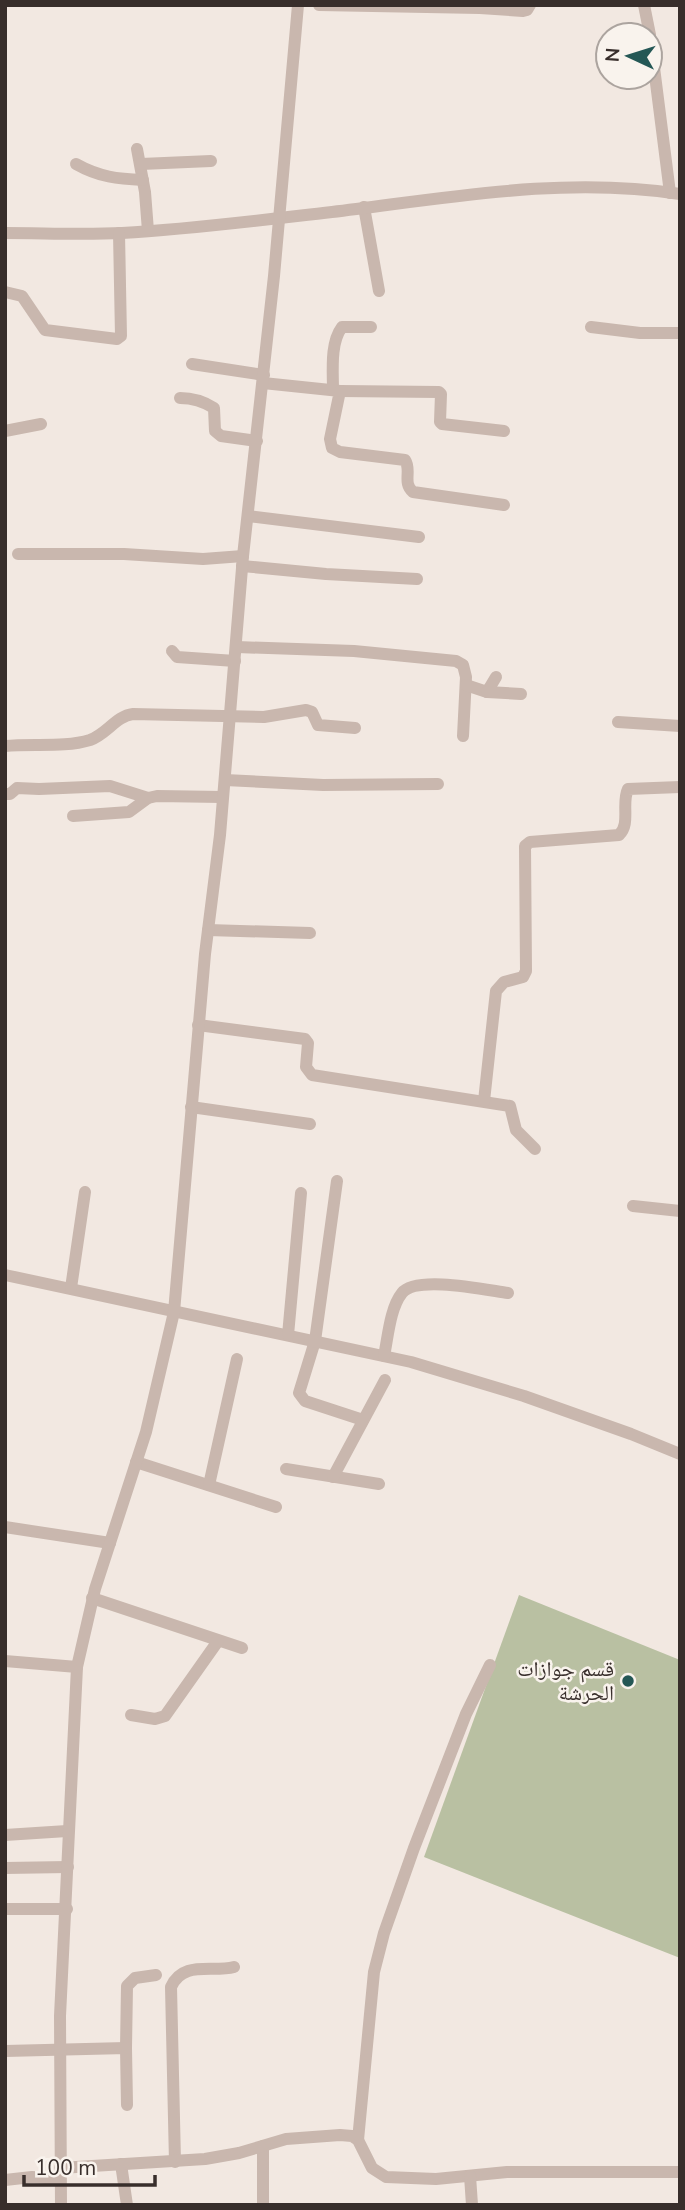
<svg xmlns="http://www.w3.org/2000/svg" width="685" height="2210" font-family="'Nunito Sans','Noto Naskh Arabic',sans-serif">
<style>
.green{fill:#b9c0a2}
.lines{fill:none;stroke-linecap:round;stroke-linejoin:round}
.minor{stroke:#c9b7ae;stroke-width:12}
.poi-dot{fill:#245755;stroke:#f9f3ed;stroke-width:2.5}
.labels{text-anchor:middle;dominant-baseline:central;stroke-width:5;stroke-linejoin:round;paint-order:stroke}
.poi-label{font-size:21px;fill:#382e2b;stroke:#f9f3ed;text-anchor:end}
</style>
<rect width="100%" height="100%" fill="#f2e8e1"/>
<polygon class="green" points="519,1595 680,1660 680,1958 424,1857"/>
<g class="lines">
<g class="minor">
<polyline points="319,5 480,8 523,11 527,10 530,5"/>
<polyline points="644,5 650,35"/>
<polyline points="650,36 670,193"/>
<polyline points="137,149 145,192 148,231"/>
<path d="M76 164C99 177 118 179 143 180"/>
<polyline points="141,164 211,161"/>
<polyline points="364,207 379,291"/>
<path d="M5 233C44 233 83 235 122 233 192 229 262 220 332 212 448 198 563 176 680 194"/>
<polyline points="5,292 22,296 45,330 117,339 121,336 119,233"/>
<polyline points="591,327 640,333 680,333"/>
<polyline points="192,364 264,375"/>
<path d="M263 383 340 391 330 439 332 448 340 452 405 460C412 470 402 483 413 492L504 505"/>
<path d="M333 390C333 371 330 343 342 327H371"/>
<polyline points="340,391 439,392 441,394 440,422 442,424 504,431"/>
<path d="M180 398C193 398 203 401 214 408L215 431 221 436 257 441"/>
<polyline points="5,431 41,424"/>
<polyline points="248,516 419,537"/>
<polyline points="18,554 124,554 203,559 243,556"/>
<polyline points="242,566 326,574 417,579"/>
<polyline points="237,647 354,651 456,661 463,665 466,677 463,736"/>
<polyline points="172,651 177,657 235,661"/>
<polyline points="466,685 487,692 496,677"/>
<polyline points="487,692 521,694"/>
<polyline points="618,722 680,726"/>
<path d="M5 746C32 743 64 748 90 740 107 734 116 716 133 714L264 717 306 710 312 712 318 725 355 728"/>
<polyline points="225,780 323,785 438,784"/>
<polyline points="5,794 10,794 17,788 39,789 110,786 148,798"/>
<polyline points="73,816 129,812 148,798 157,796 222,797"/>
<polyline points="208,930 310,933"/>
<polyline points="198,1025 305,1039 308,1043 306,1067 312,1075 510,1106 516,1130 535,1149"/>
<path d="M484 1101 496 991 504 982 523 977 526 971 525 846 530 842 619 835C631 824 621 803 628 789L680 787"/>
<polyline points="191,1107 310,1124"/>
<polyline points="337,1181 315,1341 299,1393 305,1401 363,1420"/>
<polyline points="633,1206 680,1211"/>
<polyline points="5,1275 411,1362 524,1396 631,1434 680,1454"/>
<polyline points="71,1288 85,1192"/>
<polyline points="288,1335 301,1193"/>
<path d="M384 1356C388 1337 390 1308 402 1293 416 1275 486 1290 508 1293"/>
<polyline points="136,1462 276,1507"/>
<polyline points="286,1469 379,1484"/>
<polyline points="333,1477 385,1380"/>
<polyline points="209,1485 237,1359"/>
<polyline points="5,1527 110,1543"/>
<polyline points="92,1598 242,1648"/>
<polyline points="5,1661 77,1667"/>
<polyline points="131,1715 155,1719 165,1716 218,1641"/>
<polyline points="5,1835 67,1831"/>
<polyline points="5,1868 68,1867"/>
<polyline points="5,1909 67,1909"/>
<polyline points="126,2048 127,1986 135,1978 156,1975"/>
<polyline points="5,2051 126,2048 127,2105"/>
<polyline points="358,2140 374,1972 384,1933 414,1848 466,1714 490,1665"/>
<polyline points="263,2146 263,2205"/>
<path d="M175 2162 171 1987C183 1960 212 1973 234 1967"/>
<polyline points="121,2164 127,2205"/>
<polyline points="60,2168 205,2159 239,2153 286,2139 340,2135 352,2136 358,2140 372,2168 386,2177 436,2179 507,2172 680,2172"/>
<polyline points="470,2176 472,2205"/>
<polyline points="5,2180 32,2177 60,2179"/>
<polyline points="61,2205 60,2016 77,1667 95,1589 146,1432 174,1312 205,954 220,835 243,556 274,276 298,5"/>
</g>
</g>
<circle class="poi-dot" cx="628" cy="1681" r="7"/>
<g class="labels">
<g class="poi-label">
<text x="614" y="1669">قسم جوازات<tspan x="614" dy="24">الحرشة</tspan></text>
</g>
</g>
<rect width="685" height="2210" fill="none" stroke="#382e2b" stroke-width="14"/>
<g transform="translate(629 56) rotate(274)"><circle r="33" fill="#f9f3ed" stroke="#aca49f" stroke-width="2"/>
<path d="M0-5L12 26L0 18L-12 26Z" fill="#245755"/>
<text y="-10" font-size="19" font-weight="bold" text-anchor="middle" fill="#382e2b">N</text>
</g>
<path d="M24 2175v10h131v-10" fill="none" stroke="#382e2b" stroke-width="3.5"/>
<text x="35" y="2175" font-size="21" fill="#382e2b" stroke="#f9f3ed" stroke-width="5" paint-order="stroke">100 m</text>
</svg>
